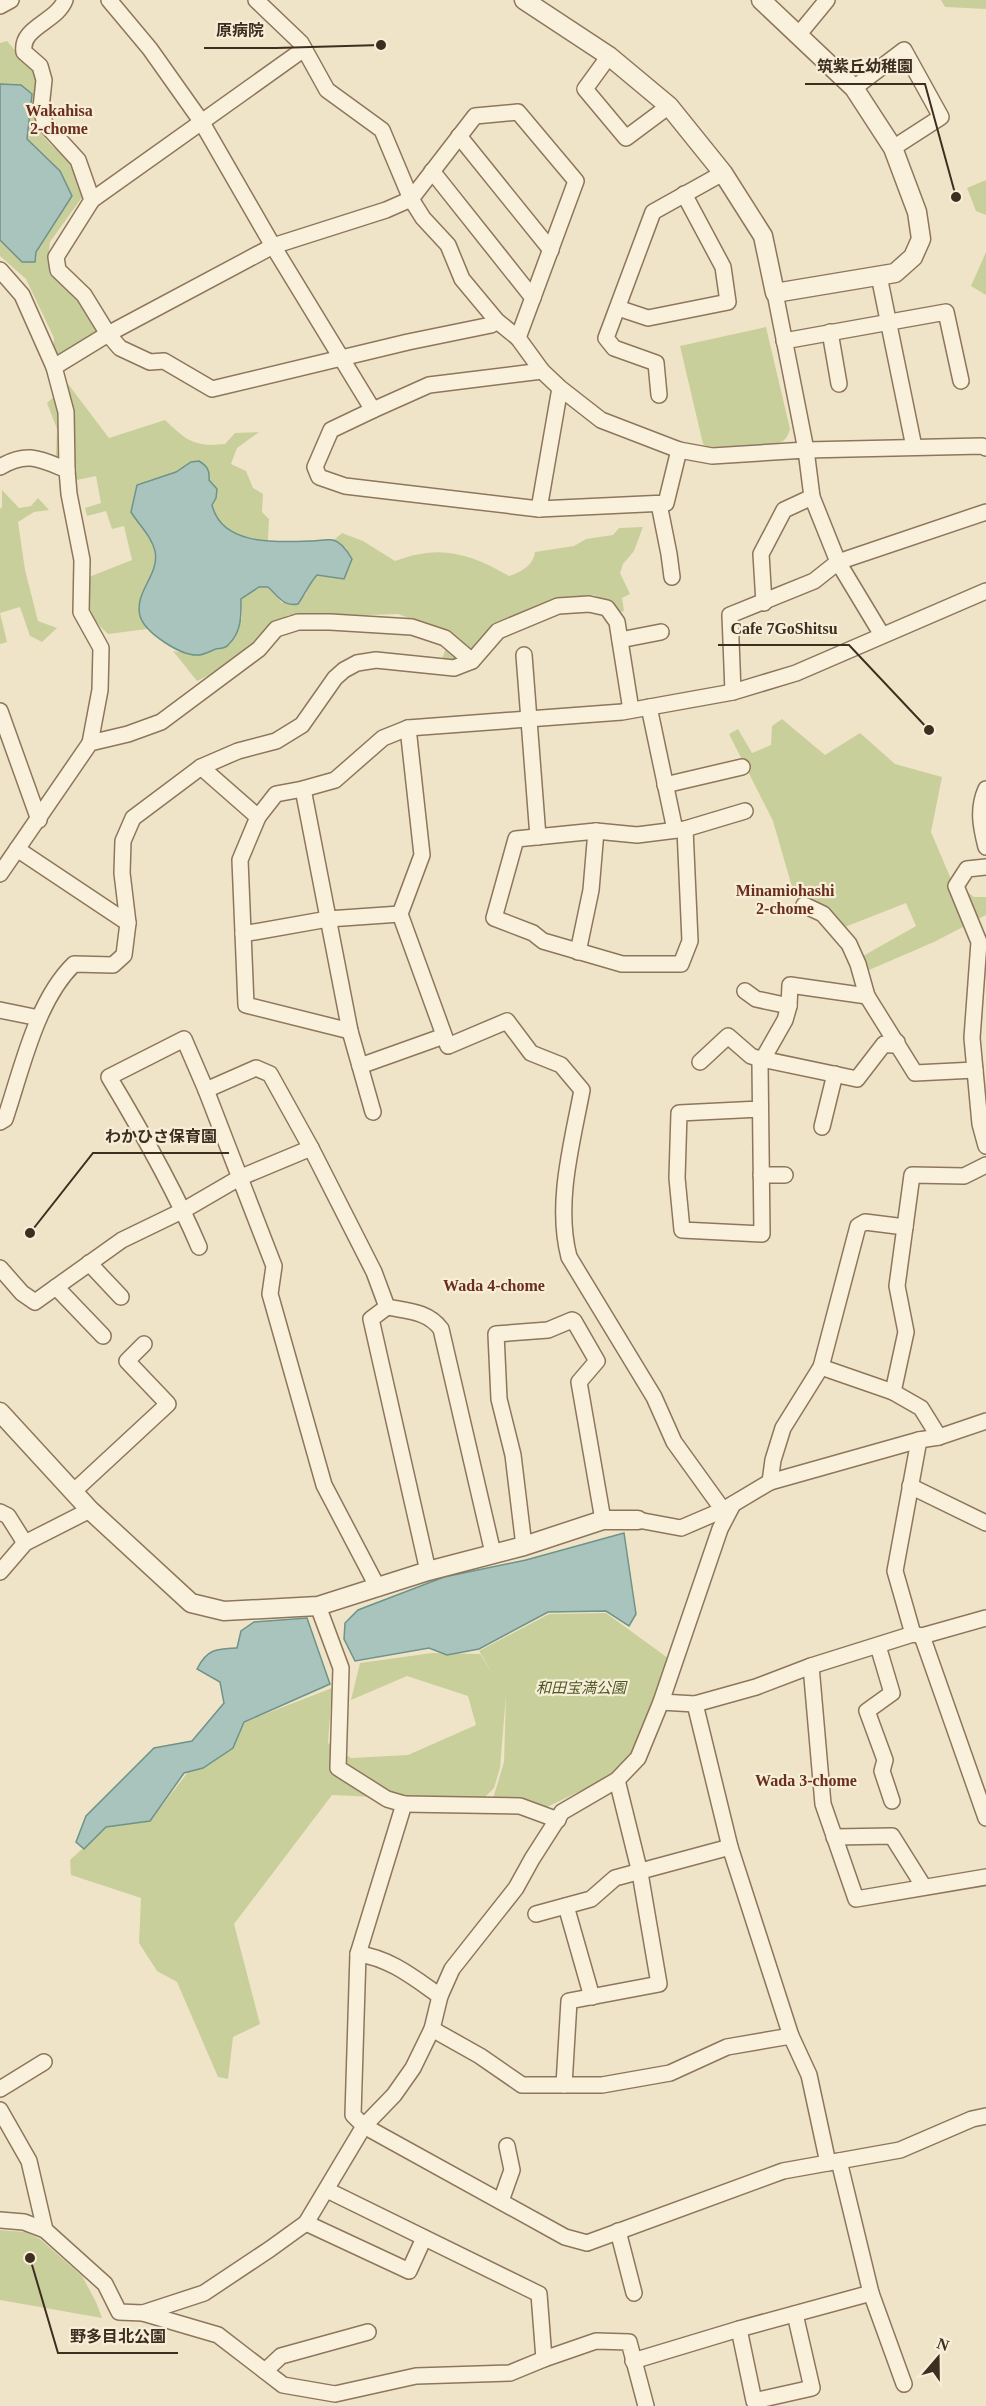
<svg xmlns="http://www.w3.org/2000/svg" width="986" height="2406" font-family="'Times New Roman','Noto Sans JP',serif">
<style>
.green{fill:#c9cf9b}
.water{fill:#a9c4bc;stroke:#6f938a;stroke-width:1.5}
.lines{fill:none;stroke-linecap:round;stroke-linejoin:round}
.minor-casing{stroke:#8d765c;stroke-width:18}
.tertiary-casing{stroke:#8d765c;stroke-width:21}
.minor{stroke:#faf1dc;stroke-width:15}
.tertiary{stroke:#faf1dc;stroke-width:18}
.labels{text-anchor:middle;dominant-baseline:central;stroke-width:4.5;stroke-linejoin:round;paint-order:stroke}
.park-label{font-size:15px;font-style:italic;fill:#4d5a26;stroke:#f7eed8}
.neighbourhood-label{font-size:16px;font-weight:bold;fill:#6b2e1e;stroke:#f7eed8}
.leader{fill:none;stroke:#3d2e20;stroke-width:2}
.callout-dot{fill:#3d2e20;stroke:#f7eed8;stroke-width:2}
.callout-label{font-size:16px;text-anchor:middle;font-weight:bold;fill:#3d2e20;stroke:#f7eed8;stroke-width:4.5;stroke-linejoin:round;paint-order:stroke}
</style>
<rect width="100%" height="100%" fill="#f0e4c8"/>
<g class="green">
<polygon points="941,0 986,0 986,9 945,7"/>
<polygon points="7,41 36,75 35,119 39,131 50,144 68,160 83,196 50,242 48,260 63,280 81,296 100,333 60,359 53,351 54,338 26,279 0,256 0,43"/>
<polygon points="986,180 986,215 976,211 967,188"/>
<polygon points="986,252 986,295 971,286"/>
<path d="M766 327 790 429C789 433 787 438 783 441 770 448 723 446 707 447L703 444 680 346Z"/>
<path d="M68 384 109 438 165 420C187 441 194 447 225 444L235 433 259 432 237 448 231 464 246 471 253 488 263 494 262 512 269 519 268 540 147 629 108 634C88 616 85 603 89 577L132 560 124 526 112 529 106 511 87 516 85 508 101 503 96 476 72 481 73 459 56 456 57 429 47 403Z"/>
<polygon points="2,490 19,508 31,506 38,498 49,510 34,512 18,522 25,570 38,621 57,628 42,642 30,636 20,607 0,613 7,642 0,644 0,509 2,507"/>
<path d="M643 527 634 551 623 564 620 573 630 594 622 598 624 611 618 613 612 604 594 595 556 598 493 623 472 652 454 661 442 659 451 634 398 614 341 616 288 615 217 671 197 681 173 651 199 655 227 647 242 618 241 599 259 587H268L282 603 306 594 310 582 317 575 344 579 352 559 346 548 334 540 342 533 363 541 395 561C440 544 469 553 509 576 521 572 533 566 535 552L574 546 586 539 613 535 619 528Z"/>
<polygon points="782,719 825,755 860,733 895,764 942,777 931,832 951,879 974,897 986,897 986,915 934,942 869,970 863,956 916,926 906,903 845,927 823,919 794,894 773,821 729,734 738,729 752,753 771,745 772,726"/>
<polygon points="606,1613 672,1661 635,1755 607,1778 545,1808 492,1802 504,1762 506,1695 500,1768 494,1788 480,1802 332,1795 234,1924 260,2024 233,2037 228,2079 218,2077 177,1982 157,1971 139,1943 141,1898 71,1875 70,1860 106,1827 150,1821 188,1772 203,1768 233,1748 244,1722 332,1688 328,1743 351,1758 408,1755 476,1725 468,1696 407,1676 351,1700 360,1663 432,1653 480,1654 493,1674 479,1651 549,1614"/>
<polygon points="0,2230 25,2232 40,2239 82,2276 96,2302 102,2318 0,2300"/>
</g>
<g class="water">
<polygon points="0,84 21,85 32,94 27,139 60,171 72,196 36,252 35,262 22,262 0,240"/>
<path d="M199 461C207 466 210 470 209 480L217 489 216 498 212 505C222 546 276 542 309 541 316 541 326 539 333 540 342 542 348 552 352 559L344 579 317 575C309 584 305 594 298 604 283 607 278 596 268 587H259L241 599C241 616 242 632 228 645 225 649 220 648 216 649 210 651 204 655 198 655 181 656 145 633 140 616 134 591 160 575 155 551 152 537 139 525 131 512L137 485 176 472 191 462Z"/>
<polygon points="624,1533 636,1614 629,1626 606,1611 548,1612 479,1649 447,1655 429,1648 355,1661 344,1639 345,1623 358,1610 444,1577 526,1560"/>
<path d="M307 1618 330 1684 244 1722 233 1748 203 1768 184 1773 150 1821 106 1827 84 1849 76 1842 86 1816 154 1748 192 1741 224 1703 220 1682 197 1669C207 1649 216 1649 237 1648L241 1631 254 1622Z"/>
</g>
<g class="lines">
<g class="minor-casing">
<g id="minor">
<path d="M65 0C57 22 20 27 24 52L40 66 44 80 41 108 45 124 78 160 92 200 56 257 58 270 84 295 108 334 120 348 150 362 164 361 212 389 408 342 491 325 497 321"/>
<polyline points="109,0 150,49 201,121 273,246 386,210 411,199 475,116 518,112 576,181 518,338 497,321 462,279 448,245 423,218 411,199 382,130 327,90 301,43 256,0"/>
<polyline points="0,6 11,0"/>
<polyline points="799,34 827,0"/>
<polyline points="609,56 585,89 626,138 669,106"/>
<polyline points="854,88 904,50 941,117 893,148"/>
<polyline points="459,136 551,250"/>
<polyline points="432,171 533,298"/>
<polyline points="92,200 304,49"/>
<polyline points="0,270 22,295 54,367 66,412 67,470"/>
<polyline points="879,276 914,447"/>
<polyline points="775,293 806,450 982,446 986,448"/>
<polyline points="618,308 648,318 728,302 723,267 684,194"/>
<polyline points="830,332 839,384"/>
<polyline points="784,341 946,312 961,381"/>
<polyline points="54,367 108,334 273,246 373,410 429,385 542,371 518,338"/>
<polyline points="542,371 560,388 539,509 666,503 679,450 601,420 560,388"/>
<polyline points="659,395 656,363 614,348 606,338 653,212 723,173"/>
<polyline points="373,410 331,430 315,467 319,477 345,486 539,509"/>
<polyline points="679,450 712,456 806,450 812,497 838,562 882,635"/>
<path d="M0 467C27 451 40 459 67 470L69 494 82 560 81 612 101 648 100 690 90 743"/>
<polyline points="659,504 669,554 672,577"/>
<polyline points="764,603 761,554 784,510 812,497"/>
<polyline points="620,640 661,632"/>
<polyline points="524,655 538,837"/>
<polyline points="733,692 730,615 814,581 838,562 986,512"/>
<polyline points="649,707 675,830"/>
<polyline points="0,711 39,820"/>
<path d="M408 728 422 855 400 914 448 1046 507 1021 531 1053 561 1065 582 1090C572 1144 555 1203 569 1257L654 1397 674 1442 723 1510"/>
<polyline points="665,785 742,767"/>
<polyline points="303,789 350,1031 373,1112"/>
<path d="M986 789C977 809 981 827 986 847"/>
<polyline points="258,817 201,767 238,751 276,741 302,725 335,678 344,670 357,663 376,660 454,668 472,661 498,631 558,606 589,604 607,608 617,622 631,710"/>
<polyline points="596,831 516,839 494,918 533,933 543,941 622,964 681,964 690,941 685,829"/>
<polyline points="17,849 128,923"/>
<polyline points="986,867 967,869 956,886 979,942 972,1038 980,1124 986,1146"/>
<polyline points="0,874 90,743 128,734 161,722 259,649 276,629 298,622 330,622 412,627 445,638 472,661"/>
<polyline points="804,905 823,914 849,944 858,964 867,996 915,1073 975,1070"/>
<polyline points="243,934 328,919 400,914"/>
<polyline points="578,952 591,890 596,831 637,835 685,829 745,811"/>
<polyline points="745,991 756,999 789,1006"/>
<polyline points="0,1010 39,1018"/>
<polyline points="350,1031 246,1005 240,860 258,817 276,794 303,789 335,780 383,738 408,728 622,712 733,692 796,673 986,591"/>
<polyline points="700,1062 728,1036 751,1056 757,1058 857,1079 884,1044 892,1045 897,1042"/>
<polyline points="360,1066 444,1036"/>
<polyline points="206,1090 274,1266 270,1294 324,1485 378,1588"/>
<polyline points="760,1109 679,1113 677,1178 682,1230 762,1234 760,1064 785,1020 789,1006 790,985 867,996"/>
<path d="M0 1122 5 1119C22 1069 36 1001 74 964L113 965 124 955 128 923 122 873 123 841 133 818 201 767"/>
<polyline points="822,1127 835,1074"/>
<polyline points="761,1175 785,1175"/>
<path d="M199 1247C174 1188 142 1132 109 1077L184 1039 206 1090 256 1068 270 1074 311 1148"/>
<polyline points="89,1263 121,1297"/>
<path d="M0 1268 22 1293 35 1302 122 1240 184 1210 239 1178 311 1148 374 1272 387 1307C407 1311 428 1311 441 1329L493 1553"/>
<polyline points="56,1287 103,1336"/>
<polyline points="387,1307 371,1319 428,1571"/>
<polyline points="821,1367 858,1226 865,1222 905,1227"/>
<polyline points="939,1437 921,1408 893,1392 906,1332 897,1286 912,1175 964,1176 986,1165"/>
<polyline points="919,1440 895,1571 913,1634 922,1636 986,1618"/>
<polyline points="770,1482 773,1460 783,1428 821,1367 893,1392"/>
<polyline points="910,1486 986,1523"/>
<polyline points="73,1492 168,1404 127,1361 144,1344"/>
<polyline points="733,1504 720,1529 661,1702 638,1758 617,1780 562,1812 532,1859 516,1888 452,1969 440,1996 432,2029 413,2068 394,2095 364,2126 565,2237 587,2243 783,2171 900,2150 972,2119 986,2116"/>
<polyline points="0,1512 8,1516 25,1543"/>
<polyline points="638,1520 681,1528 723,1510 770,1482 919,1440 939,1437 986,1421"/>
<polyline points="524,1546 513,1455 499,1399 496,1334 548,1330 572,1320 574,1321 597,1361 579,1382 603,1520"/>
<polyline points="0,1572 25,1543 90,1510"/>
<polyline points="922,1636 986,1818"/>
<polyline points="878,1646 892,1693 867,1711 885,1760 882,1771 892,1801"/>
<polyline points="811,1666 823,1804 856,1899 986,1877"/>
<polyline points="661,1702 695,1704 756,1687 811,1666 913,1634"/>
<polyline points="695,1704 730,1847 791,2036 809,2075 828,2163"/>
<polyline points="404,1804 520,1806 558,1820"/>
<polyline points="834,1837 892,1836 924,1887"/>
<polyline points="566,1906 592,1997"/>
<polyline points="536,1914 591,1899 615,1878 730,1847"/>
<path d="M358 1954C390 1958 414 1978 440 1996"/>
<polyline points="432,2029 480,2056 522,2085 602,2085 670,2073 727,2047 791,2036"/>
<polyline points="564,2085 569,2001 659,1984 640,1873 617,1780"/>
<polyline points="0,2089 44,2062"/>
<polyline points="0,2110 29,2161 45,2230 105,2284 119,2312 143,2313 218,2335 283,2385 335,2394 416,2376 510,2373 544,2359 596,2341 629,2342 646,2406"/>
<polyline points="327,2190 539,2294 544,2359"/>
<polyline points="501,2201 512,2170 507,2146"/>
<polyline points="0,2220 24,2222 45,2230"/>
<polyline points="306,2223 409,2271 424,2238"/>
<polyline points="618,2231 634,2293"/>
<polyline points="871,2293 904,2384"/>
<polyline points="143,2313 204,2293 270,2249 306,2223 364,2126 353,2115 358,1954 404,1804 387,1799 338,1768 341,1668 318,1606"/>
<polyline points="739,2329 754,2401 812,2388 795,2314"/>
<polyline points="633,2361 739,2329 871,2293 839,2161"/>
<polyline points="265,2371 281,2356 368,2332"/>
</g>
</g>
<g class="tertiary-casing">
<g id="tertiary">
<polyline points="524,0 609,56 669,106 723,173 763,236 775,293 895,273 913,257 921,239 917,212 893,148 854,88 761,0"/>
<polyline points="0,1412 90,1510 191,1603 224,1611 318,1606 428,1571 524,1546 603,1520 638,1520"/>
</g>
</g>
<use href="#minor" class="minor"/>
<use href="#tertiary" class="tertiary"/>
</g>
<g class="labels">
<g class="park-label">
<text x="581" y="1688">和田宝満公園</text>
</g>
<g class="neighbourhood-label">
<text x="59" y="110">Wakahisa<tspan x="59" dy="18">2-chome</tspan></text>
<text x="785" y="890">Minamiohashi<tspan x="785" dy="18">2-chome</tspan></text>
<text x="494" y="1285">Wada 4-chome</text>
<text x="806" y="1780">Wada 3-chome</text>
</g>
</g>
<path class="leader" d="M381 45L276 48H204M956 197L925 84H805M929 730L849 645H718M30 1233L93 1153H229M30 2258L58 2353H178"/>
<g class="callout-dot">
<circle cx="381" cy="45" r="6"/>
<circle cx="956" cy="197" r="6"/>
<circle cx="929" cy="730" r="6"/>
<circle cx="30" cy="1233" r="6"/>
<circle cx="30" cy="2258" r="6"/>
</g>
<g class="callout-label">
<text x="240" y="36">原病院</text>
<text x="865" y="72">筑紫丘幼稚園</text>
<text x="784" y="634">Cafe 7GoShitsu</text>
<text x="161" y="1142">わかひさ保育園</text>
<text x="118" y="2342">野多目北公園</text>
</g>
<g transform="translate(938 2358) rotate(20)" stroke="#f7eed8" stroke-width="4.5" paint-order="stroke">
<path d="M0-4.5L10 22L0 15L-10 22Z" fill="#3d2e20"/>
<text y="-9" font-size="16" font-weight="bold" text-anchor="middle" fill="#3d2e20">N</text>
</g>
</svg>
